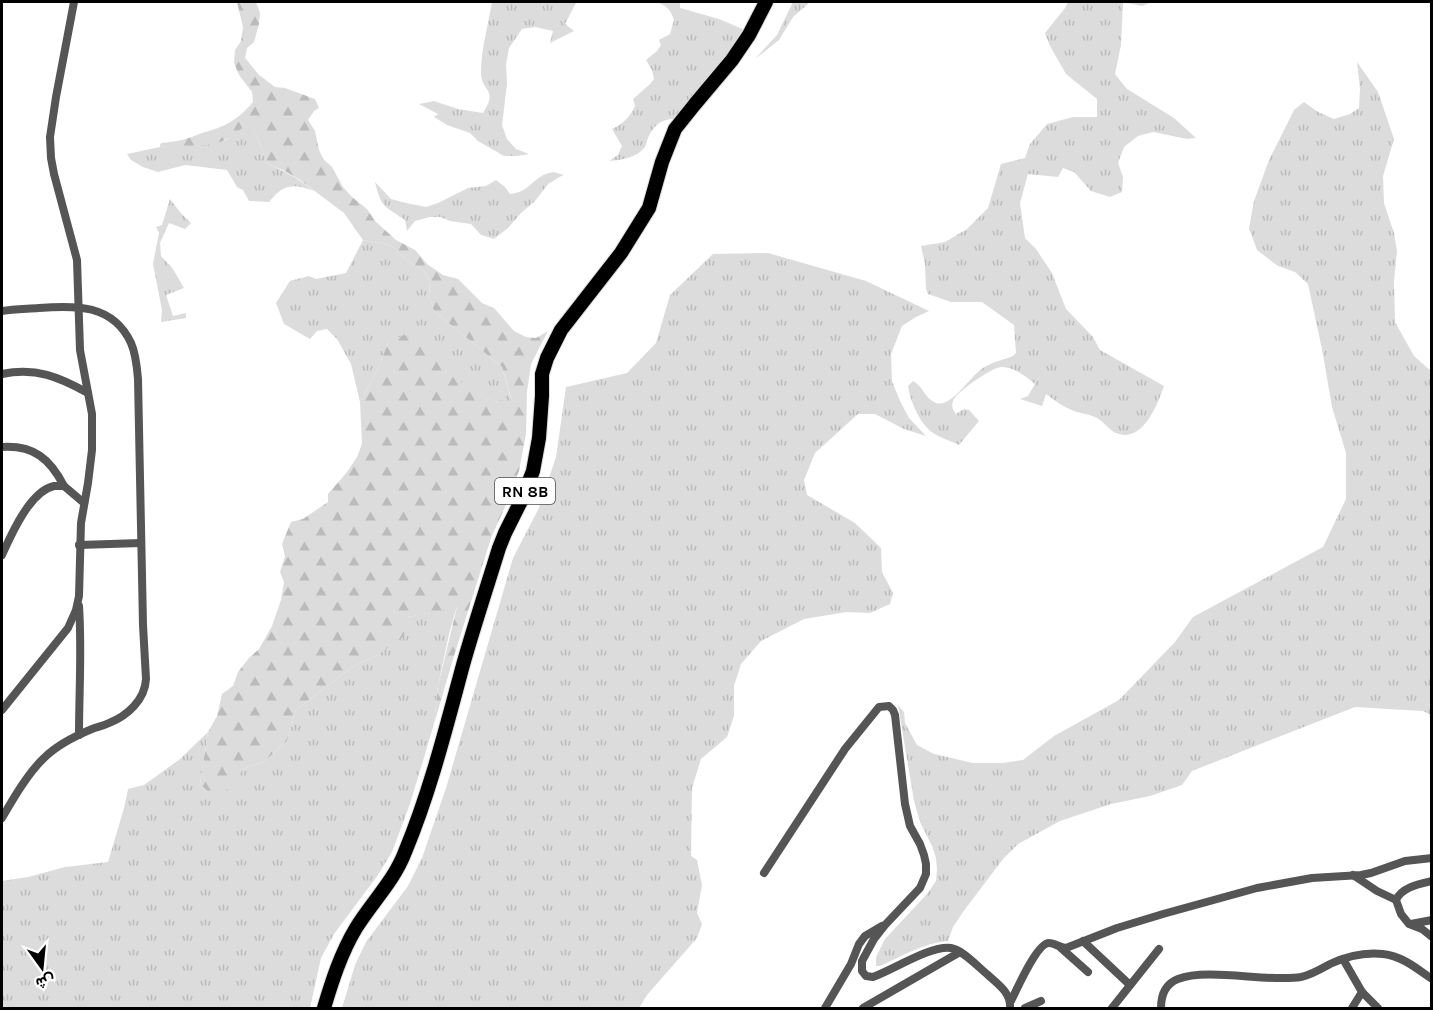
<svg xmlns="http://www.w3.org/2000/svg" width="1433" height="1010" font-family="Karla,Vazirmatn,sans-serif">
<style>
.grass{fill:url(#grass-tufts)}
.forest{fill:url(#forest-firs)}
.lines{fill:none;stroke-linecap:round;stroke-linejoin:round}
.primary-casing{stroke:#dbdbdb;stroke-width:16}
.minor{stroke:#555;stroke-width:8}
.primary{stroke:#000;stroke-width:14}
.labels{text-anchor:middle;dominant-baseline:central;stroke-width:6;stroke-linejoin:round;paint-order:stroke}
.shield{fill:#fff;stroke:#4c4c4c;stroke-width:1.5}
.shield-label{font-size:16px;font-weight:bold;fill:#000}
</style>
<defs>
<pattern id="grass-tufts" width="24" height="20" patternUnits="userSpaceOnUse" patternTransform="scale(1.5)"><rect width="24" height="20" fill="#dcdcdc"/><path d="M3 7l-1-3M5 7V3M7 7l1-3M15 17l-1-3M17 17v-4M19 17l1-3" fill="none" stroke="#bbb"/></pattern>
<pattern id="forest-firs" width="22" height="20" patternUnits="userSpaceOnUse" patternTransform="scale(1.5)"><rect width="22" height="20" fill="#dcdcdc"/><path d="M5 1l3.5 6h-7zM16 11l3.5 6h-7z" fill="#bbb"/></pattern>
</defs>
<rect width="100%" height="100%" fill="#fff"/>
<g class="grass">
<path d="M492 2H579L576 3 565 24 574 31 550 43 553 31 535 27 522 29 509 48 506 65 507 84 502 125 507 139 516 149 529 154 517 156H504L478 141 470 133 447 125 434 117 438 114 419 104 434 101 458 109 483 113C499 88 481 92 481 73 481 49 488 26 492 2Z"/>
<path d="M654 2H683L680 3V8L719 19 745 30 735 45 674 119C661 119 653 126 648 138 647 140 646 145 645 147 636 158 622 160 609 161L618 155 622 146 612 129C623 124 630 117 635 106L633 99 650 84 654 79 652 70 646 60 657 51 661 45 659 40 670 34 674 20C670 9 666 4 654 2Z"/>
<polygon points="793,2 810,2 793,17 779,40 755,59 777,35"/>
<path d="M1068 2H1152L1142 6 1123 2 1121 45 1115 74 1127 89 1174 118 1196 138 1187 139 1153 132 1138 136 1124 147 1118 163 1123 177 1122 192 1110 197 1091 191 1074 172 1063 168 1058 177 1028 174 1020 203 1025 238 1036 249 1052 273 1066 309 1093 337 1100 350 1164 386C1157 406 1142 444 1116 433 1109 430 1104 422 1097 418 1090 414 1082 414 1074 411 1064 407 1055 401 1046 394L1042 406 1020 399 1028 396 1035 384C1025 376 1016 368 1002 367 992 367 956 392 953 401 951 406 953 410 956 414L964 409 969 410 979 421 959 445C951 441 941 438 933 433 920 424 910 401 908 386L913 381C923 386 925 399 936 403 952 408 970 376 983 368 992 362 1003 360 1013 356L1016 353 1014 325 982 302H951L928 294 926 289 925 264 921 246 945 242 967 229 988 208 1001 164 1025 158 1030 144 1047 124 1073 117H1097V99L1066 74 1050 46 1045 33 1065 8Z"/>
<path d="M1357 62 1378 92 1394 139 1383 176 1384 203 1394 233 1397 251 1394 281 1395 322 1414 356 1431 371V715L1423 711 1355 707 1192 771 1182 785 1150 796 1111 804 1060 821 1018 844 1003 859 963 912 953 927 948 941C924 943 902 956 880 966H876V957L885 939 927 894 936 881 937 869 936 858 932 846 920 822 914 801 898 705 904 712 905 723 917 745 934 754 973 763H1003L1023 760 1054 736 1119 700 1175 642 1193 617 1323 547 1346 499V453L1332 407 1322 349 1308 284 1295 272 1278 266 1257 250 1249 228 1254 201 1269 160 1294 110 1304 102 1318 112 1334 119 1350 114 1359 108 1360 89Z"/>
<path d="M250 123C259 136 261 150 268 164 285 171 299 179 314 191 293 183 283 184 269 202L249 201 243 190 237 187 227 170 185 165 158 172 143 167 131 160 127 154 160 147 186 145 196 146 226 140 240 129Z"/>
<path d="M554 172 563 175 548 184 535 201 521 213 508 228 494 239 481 235 471 224 450 221 440 217H430L415 221 407 231 405 220C385 206 381 208 375 182L391 199 406 203 426 207 438 203 468 188 486 186 496 180 505 187 510 194C527 192 528 185 540 177 544 174 549 173 554 172Z"/>
<polygon points="170,199 180,212 191,223 185,229 169,223 160,243 161,256 173,269 184,288 166,295 173,316 186,313 186,318 161,322 162,310 153,264 159,233 156,227 162,225"/>
<polygon points="363,240 388,245 396,249 403,257 425,272 430,281 429,297 434,311 502,367 512,402 491,400 468,390 452,372 389,341 377,370 360,402 351,364 337,339 327,329 317,331 310,339 284,324 276,303 290,281 309,276 316,279 346,273"/>
<polygon points="768,253 866,281 929,311 916,317 902,326 891,354 892,381 900,401 909,418 926,436 904,429 875,414 858,414 815,453 804,480 807,495 855,523 881,548 882,572 893,593 890,604 870,613 847,612 804,619 761,641 741,664 734,686 734,716 727,737 701,759 692,788 691,856 697,860 702,885 697,913 702,924 697,938 647,995 639,1008 342,1008 355,965 366,942 408,886 422,858 446,788 513,558 539,508 556,457 566,387 627,373 656,343 670,295 713,254"/>
<polygon points="457,606 449,634 438,686 434,724 410,804 392,852 378,875 334,934 321,958 310,1008 2,1008 2,881 28,877 65,867 108,862 124,808 128,789 144,785 180,759 208,732 200,784 228,789 243,769 265,761 287,741 296,710 352,667 379,654 408,617"/>
</g>
<path class="forest" d="M237 2H256L260 13 259 24 254 42 247 48 245 58 259 75 275 87 285 88 315 99 319 108 314 111 308 120 315 131 319 150 324 160 332 167 343 187 352 197 367 209 375 221 396 240 415 250 427 264 443 275 458 279 482 303 494 308 514 331 526 337 536 338 548 331 531 364 527 392 526 434 519 471 505 507 491 538 454 656 434 724 438 686 457 607 408 617 404 636 379 654 352 667 296 710 287 741 265 761 243 769 229 789 212 795 200 784 208 732 217 716 222 694 233 686 238 672 249 658 259 649 272 626 281 600 284 582 280 572 285 556 282 544 291 522 303 519 328 502V494L347 472 357 457 362 444 360 402 377 370 389 341 405 335 430 346 469 390 491 400 512 401 502 367 434 311 429 297 430 281 425 272 403 257 396 249 388 245 363 240 344 213 300 180 283 170 268 164C261 151 259 136 250 124 240 128 235 135 227 139 210 148 179 146 160 147L161 143C176 142 188 139 202 133 207 131 214 130 220 127 233 122 244 113 253 102L252 92 239 75 234 63 235 50 241 41 243 27Z"/>
<g class="lines">
<g class="primary-casing">
<path id="primary" d="M324 1008C332 981 341 953 356 928 372 902 394 881 405 852 430 792 446 728 463 665 474 626 487 587 499 548L505 533 522 499 533 471 539 438 542 396V374L547 358 561 330 621 253 649 208 662 162 675 129 695 104 732 60 749 35 766 2"/>
</g>
<g class="minor">
<path d="M2 311C14 309 26 309 39 308 75 305 113 304 131 343 136 354 137 367 138 379L143 625 146 679C145 700 127 716 109 723 103 726 97 727 92 729 75 736 57 745 44 758 28 773 13 799 2 818"/>
<path d="M2 374C36 367 59 377 88 393"/>
<path d="M2 447C34 445 50 459 64 486"/>
<polyline points="79,545 141,543"/>
<path d="M2 555C11 535 30 491 54 486 57 486 61 486 64 486L84 503"/>
<polyline points="2,710 68,628 76,610 79,596 81,523 88,483 92,450 92,414 80,350 77,260 54,174 51,158 50,137 56,97 74,2"/>
<path d="M79 735C79 692 82 649 79 606"/>
<path d="M764 873 845 749 879 707 889 706 893 710 895 715 905 804 910 826 920 844 924 855 926 864V874L920 888 885 925 874 939 862 961V971L866 976 873 977C893 970 931 945 951 948 963 950 979 968 988 975 999 985 1011 993 1010 1008"/>
<polyline points="1353,875 1377,891 1396,900"/>
<path d="M1432 881C1419 884 1402 887 1396 900L1401 914 1409 924 1422 929 1432 937"/>
<polyline points="1411,924 1432,920"/>
<polyline points="1083,941 1130,985"/>
<polyline points="1061,948 1088,972"/>
<polyline points="1343,959 1362,992 1378,1008"/>
<path d="M1011 1001C1017 989 1037 943 1049 943 1055 943 1060 948 1066 948L1117 928 1163 914 1257 888 1312 878 1361 875 1371 873 1405 861 1432 858"/>
<polyline points="825,1008 851,964 859,944 865,936 882,926"/>
<polyline points="863,1008 960,952"/>
<polyline points="1025,1008 1041,1001"/>
<polyline points="1112,1008 1159,949"/>
<path d="M1161 1008C1161 996 1165 984 1178 979 1203 969 1254 979 1283 978 1288 978 1295 978 1301 977 1311 975 1321 969 1330 964 1347 956 1365 952 1383 954 1402 956 1416 968 1432 979"/>
<polyline points="1352,1008 1362,992"/>
</g>
<use href="#primary" class="primary"/>
</g>
<g class="labels">
<rect class="shield" x="495" y="478" width="60" height="26" rx="4.5"/>
<g class="shield-label">
<text x="525" y="491">RN 8B</text>
</g>
</g>
<rect width="1433" height="1010" fill="none" stroke="#000000" stroke-width="6"/>
<g transform="translate(42 968) rotate(165)" stroke="#ffffff" stroke-width="4.5" paint-order="stroke">
<path d="M0-4.5L10 22L0 15L-10 22Z" fill="#000000"/>
<text y="-9" font-size="16" font-weight="bold" text-anchor="middle" fill="#000000">ش</text>
</g>
</svg>
